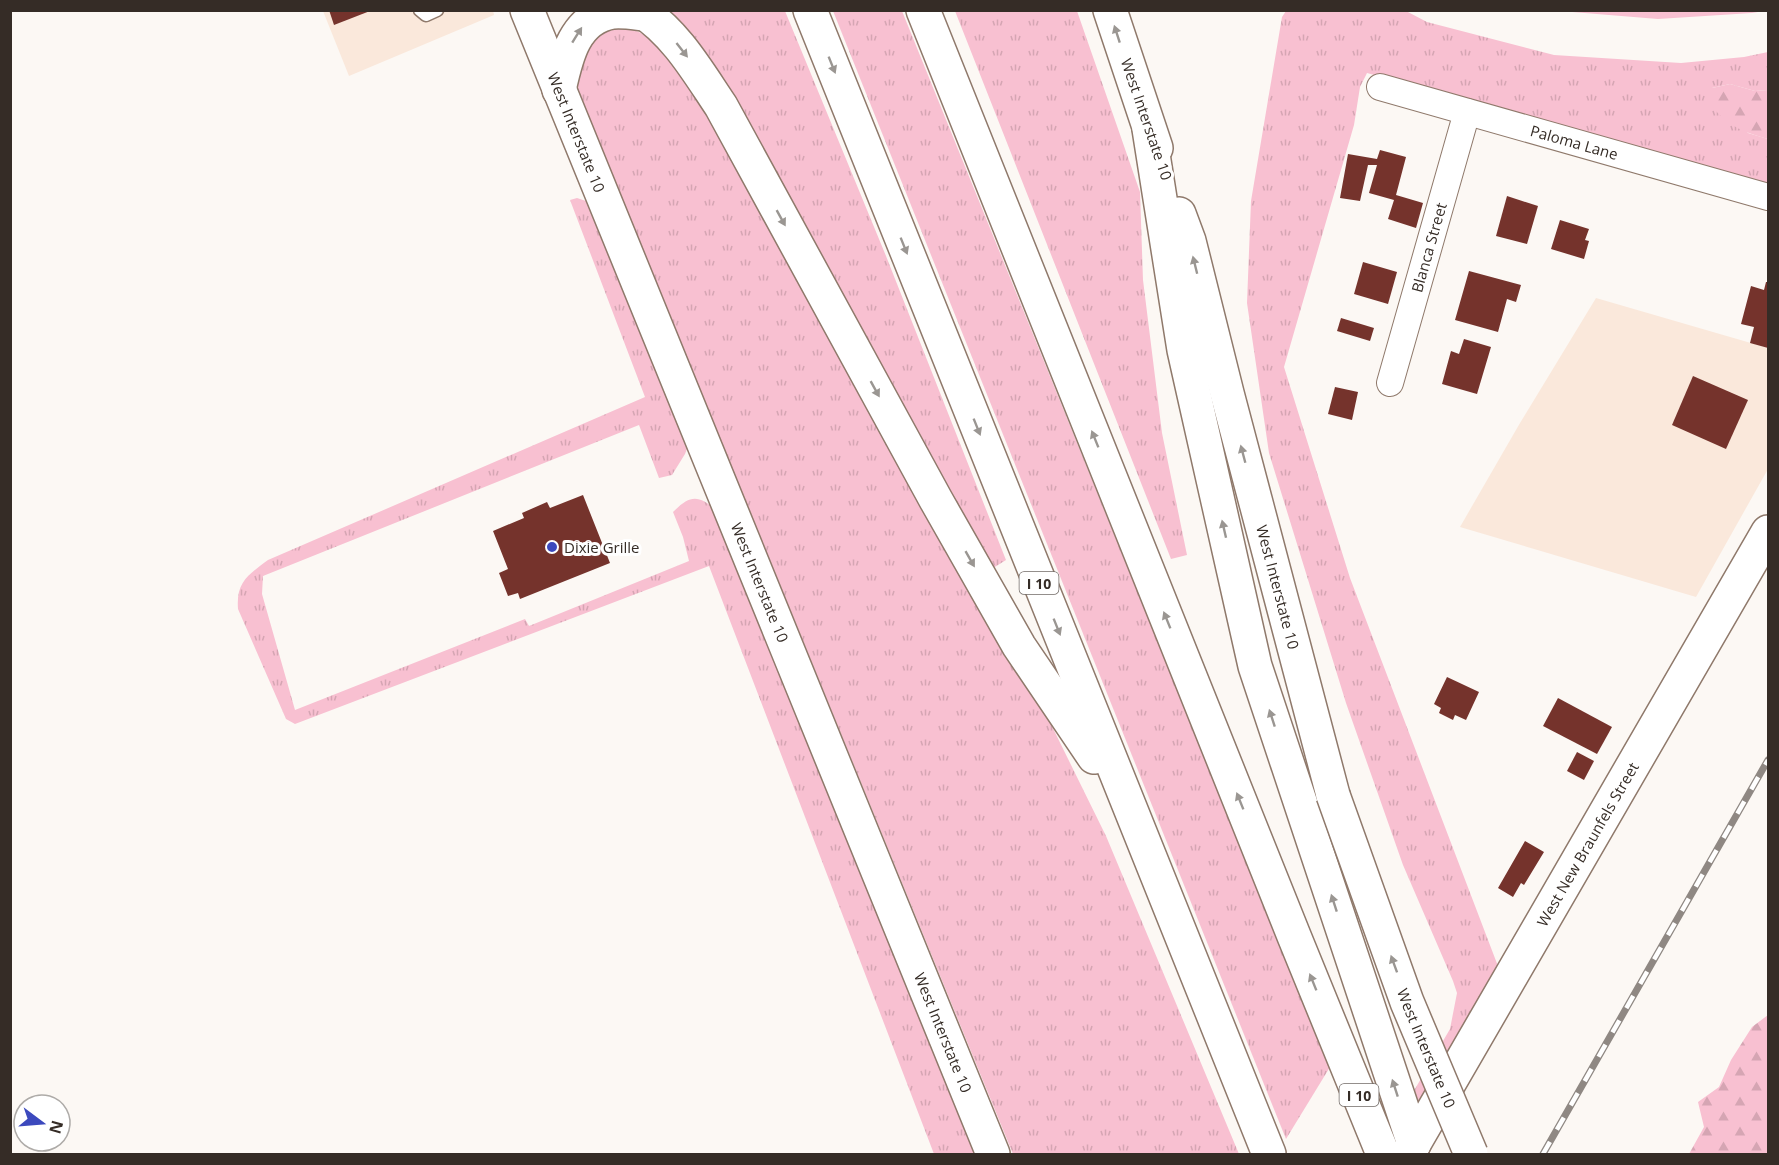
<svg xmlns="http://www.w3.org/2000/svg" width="1779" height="1165" font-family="'Open Sans',sans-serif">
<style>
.built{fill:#fae8db}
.grass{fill:url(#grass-tufts)}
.forest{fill:url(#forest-firs)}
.building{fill:#75332c}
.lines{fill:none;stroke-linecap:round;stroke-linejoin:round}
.lane-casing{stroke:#8f796b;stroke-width:15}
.street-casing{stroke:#8f796b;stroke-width:28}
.secondary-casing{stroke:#8f796b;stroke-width:36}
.highway-casing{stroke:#8f796b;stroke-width:36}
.lane{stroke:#fff;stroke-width:12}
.street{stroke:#fff;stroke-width:26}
.secondary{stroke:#fff;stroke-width:33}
.highway{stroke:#fff;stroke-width:33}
.rail-casing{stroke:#8f8883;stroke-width:7}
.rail{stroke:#fff;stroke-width:4.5;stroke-dasharray:14;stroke-linecap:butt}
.secondary-bridge-casing{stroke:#8f796b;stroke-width:36;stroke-linecap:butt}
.secondary-bridge{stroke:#fff;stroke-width:33}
.oneway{fill:#9a9692}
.poi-dot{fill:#3c49bd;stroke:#fff;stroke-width:2}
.labels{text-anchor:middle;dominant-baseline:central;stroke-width:6;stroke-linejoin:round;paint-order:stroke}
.shield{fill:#fff;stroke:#726b67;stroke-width:1.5}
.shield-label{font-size:14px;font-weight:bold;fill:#352c26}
.street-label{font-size:15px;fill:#352c26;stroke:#fff}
.poi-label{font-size:15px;fill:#352c26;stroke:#fff;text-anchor:start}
</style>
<defs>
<pattern id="grass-tufts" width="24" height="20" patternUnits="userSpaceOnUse" patternTransform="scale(1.5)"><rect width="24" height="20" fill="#f8c0d1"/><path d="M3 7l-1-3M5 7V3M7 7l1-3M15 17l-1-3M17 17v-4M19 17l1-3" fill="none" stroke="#d5a5b3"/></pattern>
<pattern id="forest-firs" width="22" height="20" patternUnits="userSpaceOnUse" patternTransform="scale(1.5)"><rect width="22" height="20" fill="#f8c0d1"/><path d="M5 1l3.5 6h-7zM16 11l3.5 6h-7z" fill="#d5a5b3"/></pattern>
</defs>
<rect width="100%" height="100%" fill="#fcf8f4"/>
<g class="built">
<polygon points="493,10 494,15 349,76 323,11"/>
<polygon points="1596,298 1768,348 1768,469 1696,597 1460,527 1520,423"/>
</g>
<g class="grass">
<polygon points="670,11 785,11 886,256 1006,560 990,570 700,50 685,27"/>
<polygon points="833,11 902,11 1330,1067 1286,1139"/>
<polygon points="955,11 1077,11 1140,192 1143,280 1162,433 1187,555 1171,559"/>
<polygon points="1286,11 1406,11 1427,22 1554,55 1681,63 1744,57 1768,52 1768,90 1755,91 1730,84 1712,88 1748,133 1768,139 1768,183 1367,73 1360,87 1354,125 1284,367 1350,578 1501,974 1396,1154 1377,1154 1450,1029 1457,993 1453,981 1403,865 1346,703 1269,453 1247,303 1251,201 1282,17"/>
<polygon points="1560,11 1764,10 1764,11 1752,13 1658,19"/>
<path d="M623 26 639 32 655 42 704 103 1042 706 1106 836 1239 1154H1013L578 91C577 56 582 53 604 28Z"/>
<path d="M577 198 586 201 594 212 690 441 685 454 672 475 659 478 639 425 263 576 262 594 295 710 525 619 529 626 689 561 683 537 673 512C690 495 698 494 717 511L976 1154H934L709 566 295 724 286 719 238 609C236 582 248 575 268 560L645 397 570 200Z"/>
</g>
<g class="forest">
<path d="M1730 84 1755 91 1768 90V139C1739 131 1727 125 1707 101L1712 88Z"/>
<polygon points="1768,1015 1768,1154 1689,1154 1704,1127 1698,1102 1719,1087 1731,1060 1752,1027"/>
</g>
<g class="building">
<polygon points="329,10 370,10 370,11 334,25"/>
<polygon points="1380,150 1406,157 1396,195 1423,203 1416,228 1388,219 1394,200 1369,193 1377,165 1368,165 1360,201 1340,198 1348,154 1377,159"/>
<polygon points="1507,196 1538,206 1527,244 1496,236"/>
<polygon points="1560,220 1589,229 1585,240 1589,241 1584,259 1551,249"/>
<polygon points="1363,262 1397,272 1388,304 1354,294"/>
<polygon points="1469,271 1521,285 1516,302 1507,299 1498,332 1455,320"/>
<polygon points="1766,282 1768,282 1768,348 1750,343 1754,327 1741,324 1751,286 1764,290"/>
<polygon points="1341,318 1374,328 1370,341 1337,331"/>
<polygon points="1464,339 1491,347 1477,394 1442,384 1451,351 1459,354"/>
<polygon points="1693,376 1748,400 1726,449 1672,425"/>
<polygon points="1335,387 1358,392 1352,420 1328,414"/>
<polygon points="583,495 610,563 520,599 518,593 508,596 499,573 508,569 493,531 524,518 522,513 547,502 550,508"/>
<polygon points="1447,677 1479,692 1466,720 1455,715 1453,720 1439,713 1441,708 1434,704"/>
<polygon points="1558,698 1612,727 1597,754 1543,726"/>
<polygon points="1577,752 1594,761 1584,780 1567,771"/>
<polygon points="1525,841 1544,852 1524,885 1521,883 1513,897 1498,888"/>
</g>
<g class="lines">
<g class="lane-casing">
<polyline id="lane" points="420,10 426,15 437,10"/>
</g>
<g class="street-casing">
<g id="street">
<path id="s1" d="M1380 87 1768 197"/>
<path id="s2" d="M1390 383 1467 112"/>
</g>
</g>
<g class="secondary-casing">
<g id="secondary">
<path id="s3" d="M527 10 993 1154"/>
<polyline points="1110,10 1156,148"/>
<polyline points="1149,129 1184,350 1255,666 1414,1144"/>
<path id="s4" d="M1179 214 1189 241 1227 393 1333 795"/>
<path id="s5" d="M1408 1154 1768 532"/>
</g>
</g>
<g class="highway-casing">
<g id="highway">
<path d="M640 10C676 33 698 72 721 106L936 500 1019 646 1094 757"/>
<polyline points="810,10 1269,1154"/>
<polyline points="923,10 1294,936 1383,1154"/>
<path d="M559 90C566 58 574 18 613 12 623 11 635 13 645 14"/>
</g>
</g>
<use href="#lane" class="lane"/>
<use href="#street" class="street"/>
<use href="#secondary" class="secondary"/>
<use href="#highway" class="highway"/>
<g class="rail-casing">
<polyline id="rail" points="1543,1154 1768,760"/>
</g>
<use href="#rail" class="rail"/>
<g class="secondary-bridge-casing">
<g id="secondary-bridge">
<path id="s6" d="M1333 795 1407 1002 1471 1154"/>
</g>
</g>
<use href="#secondary-bridge" class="secondary-bridge"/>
</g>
<defs><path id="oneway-solid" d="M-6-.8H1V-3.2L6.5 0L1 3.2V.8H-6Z" transform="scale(1.5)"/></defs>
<g class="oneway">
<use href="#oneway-solid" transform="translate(1117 34) rotate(-108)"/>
<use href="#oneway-solid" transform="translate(577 35) rotate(-58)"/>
<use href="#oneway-solid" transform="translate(682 50) rotate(52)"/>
<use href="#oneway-solid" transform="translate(832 65) rotate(68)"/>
<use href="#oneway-solid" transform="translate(781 218) rotate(61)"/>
<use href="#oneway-solid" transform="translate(904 246) rotate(68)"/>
<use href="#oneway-solid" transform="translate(1195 265) rotate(-104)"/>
<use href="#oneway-solid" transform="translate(875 389) rotate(61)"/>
<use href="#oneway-solid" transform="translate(977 427) rotate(68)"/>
<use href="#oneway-solid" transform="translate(1095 439) rotate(-112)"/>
<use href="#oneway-solid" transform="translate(1243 454) rotate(-105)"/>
<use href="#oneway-solid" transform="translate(1224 529) rotate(-103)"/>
<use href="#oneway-solid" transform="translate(970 559) rotate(60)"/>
<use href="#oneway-solid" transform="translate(1167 620) rotate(-112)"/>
<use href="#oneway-solid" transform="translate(1057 627) rotate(68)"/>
<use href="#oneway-solid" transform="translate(1272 718) rotate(-108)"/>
<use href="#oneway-solid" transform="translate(1240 801) rotate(-112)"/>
<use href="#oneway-solid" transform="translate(1334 903) rotate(-108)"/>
<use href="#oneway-solid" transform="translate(1394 964) rotate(-110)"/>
<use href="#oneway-solid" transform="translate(1313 982) rotate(-112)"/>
<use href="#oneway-solid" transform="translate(1395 1088) rotate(-108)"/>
</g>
<circle class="poi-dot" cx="552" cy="547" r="6"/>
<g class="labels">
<g class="shield">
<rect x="1019.5" y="572" width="39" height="22" rx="4.5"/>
<rect x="1339.5" y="1084" width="39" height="22" rx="4.5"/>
</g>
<g class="shield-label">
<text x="1039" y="583">I 10</text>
<text x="1359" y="1095">I 10</text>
</g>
<g class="street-label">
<text transform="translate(1147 119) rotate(71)">West Interstate 10</text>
<text stroke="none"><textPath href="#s3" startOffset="132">West Interstate 10</textPath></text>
<text stroke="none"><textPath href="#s1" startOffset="202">Paloma Lane</textPath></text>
<text stroke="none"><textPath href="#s2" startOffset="141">Blanca Street</textPath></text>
<text stroke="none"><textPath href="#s3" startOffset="618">West Interstate 10</textPath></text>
<text stroke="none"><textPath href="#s4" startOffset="386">West Interstate 10</textPath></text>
<text stroke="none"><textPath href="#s5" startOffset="358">West New Braunfels Street</textPath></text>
<text stroke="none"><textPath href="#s3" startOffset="1104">West Interstate 10</textPath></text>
<text stroke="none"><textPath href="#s6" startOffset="270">West Interstate 10</textPath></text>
</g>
<g class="poi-label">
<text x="564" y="547">Dixie Grille</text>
</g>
</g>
<rect width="1779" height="1165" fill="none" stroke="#352c26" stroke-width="24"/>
<g transform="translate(42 1123) rotate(106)"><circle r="28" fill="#ffffff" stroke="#aeaba8" stroke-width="1.5"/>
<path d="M0-4.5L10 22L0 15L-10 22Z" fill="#3c49bd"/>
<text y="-9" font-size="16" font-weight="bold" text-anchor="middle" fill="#352c26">N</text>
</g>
</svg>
